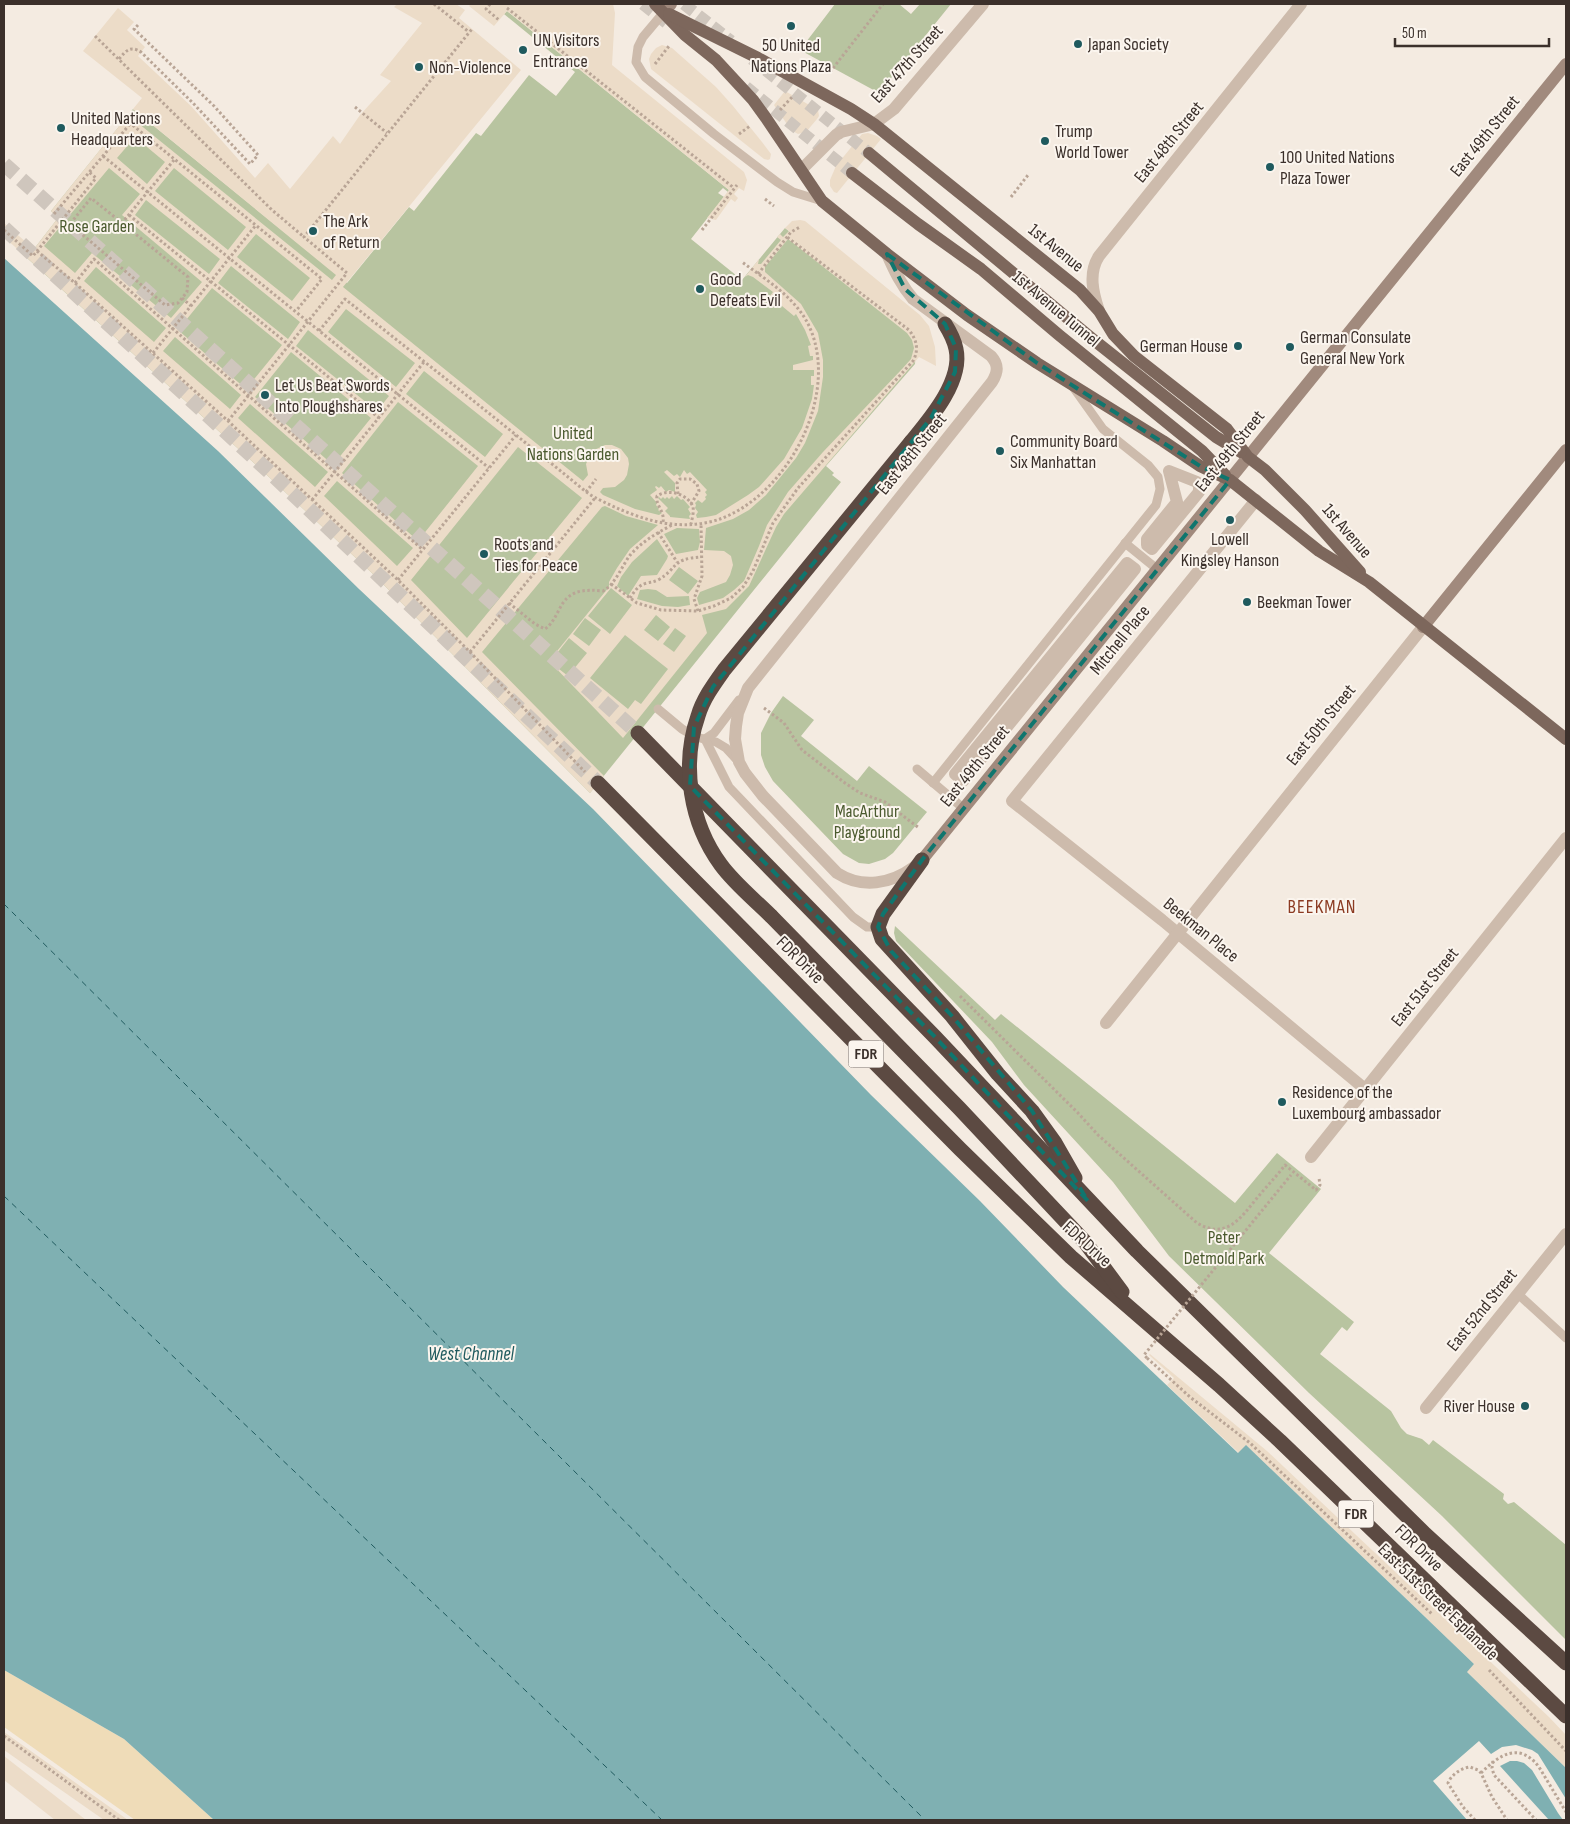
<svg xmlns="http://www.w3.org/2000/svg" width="1570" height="1824" font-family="'Sofia Sans Condensed',sans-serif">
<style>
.green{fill:#b8c4a0}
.sand{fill:#efdcb8}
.plaza{fill:#ecdcc8;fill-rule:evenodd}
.water{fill:#7fb0b2}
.pier{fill:#f4ebe1}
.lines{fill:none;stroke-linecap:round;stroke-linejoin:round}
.ferry{stroke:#1f5a5e;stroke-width:1;stroke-dasharray:6 5;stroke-linecap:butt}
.primary-tunnel{stroke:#cfc6bd;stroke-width:12;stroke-dasharray:12 6;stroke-linecap:butt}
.motorway-tunnel{stroke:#cfc6bd;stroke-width:15;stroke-dasharray:15 8;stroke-linecap:butt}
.path{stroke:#b9a596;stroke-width:3;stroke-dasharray:2.5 2.5;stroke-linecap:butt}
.service{stroke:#cdbbac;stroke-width:9}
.pedestrian{stroke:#cdbbac;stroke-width:12}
.minor{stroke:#cdbbac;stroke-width:12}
.secondary{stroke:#a18a7d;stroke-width:12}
.primary{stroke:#7d675c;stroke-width:12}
.motorway{stroke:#5c4a42;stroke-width:15}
.path-bridge{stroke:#b9a596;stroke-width:3;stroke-dasharray:2.5 2.5;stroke-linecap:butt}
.motorway-bridge{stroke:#5c4a42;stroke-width:15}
.marked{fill:none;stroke:#0f766e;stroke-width:4;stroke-dasharray:10 6;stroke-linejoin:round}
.poi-dot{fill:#1f5a5e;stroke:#fbf5ee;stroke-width:2}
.labels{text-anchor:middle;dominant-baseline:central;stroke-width:4;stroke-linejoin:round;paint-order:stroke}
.shield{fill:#fbf5ee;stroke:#756b66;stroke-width:1}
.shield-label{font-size:16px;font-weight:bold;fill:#3b302b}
.poi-label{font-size:18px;fill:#3b302b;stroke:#fbf5ee;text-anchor:start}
.street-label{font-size:18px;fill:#3b302b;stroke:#fbf5ee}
.park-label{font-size:18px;fill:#4a5a2e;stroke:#fbf5ee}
.neighbourhood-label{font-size:19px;letter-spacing:1px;fill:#8c3b22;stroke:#fbf5ee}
.water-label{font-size:19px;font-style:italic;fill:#1f5a5e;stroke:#fbf5ee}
</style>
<rect width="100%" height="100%" fill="#f4ebe1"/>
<g class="green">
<polygon points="835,4 899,4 911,14 920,4 951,4 879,93 800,50"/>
<polygon points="507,11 729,190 728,192 723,188 718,193 724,197 691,239 742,280 785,228 912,328 917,333 915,364 826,466 834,473 832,475 841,482 590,793 373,574 254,463 27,258 58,218 51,211 133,109 347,283 409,207 414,211 476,133 481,136 529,75 556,96 575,72 504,14"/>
<polygon points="783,696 814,720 801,736 857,781 869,766 927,812 893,853 885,859 869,864 859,863 843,854 773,781 765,767 761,755 761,733 771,713"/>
<polygon points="895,926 995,1020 1001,1014 1235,1203 1277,1153 1321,1189 1269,1253 1354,1322 1347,1331 1342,1327 1320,1354 1391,1411 1401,1428 1407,1434 1422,1439 1429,1445 1433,1440 1504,1494 1503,1499 1508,1504 1514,1502 1566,1545 1566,1640 1442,1516 1309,1393 1169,1256 1113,1182 1024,1085 992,1042 896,941 894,933"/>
</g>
<polygon class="sand" points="4,1670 124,1739 214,1820 135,1820 4,1727"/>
<g class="plaza">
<path d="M397 4H456L465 10 459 18 521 70 343 287 583 481 588 475 586 464 592 451 605 445H612L621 449 628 458 629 464 627 475 624 480 615 487 603 488 600 492 603 495 635 509 659 515 662 513 658 510 659 509 656 505 657 503 650 495 657 490 655 487 656 486 659 488 661 486 666 492 669 490 675 492V483L664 472 667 470 674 476 677 474 680 477 684 470 687 474 690 472 707 490 705 492 707 495 705 497 706 499 702 503 698 500 695 503 696 505 695 508 698 512 696 515 697 518 706 517 716 515 748 495 759 487 784 459 802 428 812 399 814 385H811V376H814V370H793V365L813 360V356H810L808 346 811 345 805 330 796 314 794 316 770 296 773 292 753 277 748 275 745 277 759 259 758 264H761L781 240 777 237 780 234 783 237 789 231 785 228 792 221 800 220 805 221 920 315 929 326 935 347 936 366 919 357 784 514 776 527 749 586 726 609 702 615 707 633 623 738 549 661 609 587V582L617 568 630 549 658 525 626 516 605 506 602 507 482 652 604 776 590 793 373 574 254 463 4 237V223L34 249 58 218 51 211 128 115 332 280 336 275 133 109 142 98 83 51 118 8 134 22 127 30 145 47 138 56 191 106 255 178 268 163 290 189 333 136 340 144 360 115 391 81 380 75 422 23 394 7ZM135 137 165 162 147 184 117 158ZM109 168 140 194 122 215 202 282 171 318 92 253 75 273 44 246ZM174 168 246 227 228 250 155 191ZM146 200 220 259 209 274 135 215ZM256 234 310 278 292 301 237 257ZM788 239 907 333 912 340 914 348 911 359 902 369 823 452 788 492 767 525 759 546 744 581 734 590 723 598 699 605 697 598 700 592 726 582 730 575 733 565 731 556 724 551 704 550 706 528 733 519 749 510 766 495 796 458 805 443 818 411 823 377V360L818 333 801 304 765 272V267ZM231 266 300 322 288 339 218 283ZM96 267 166 328 154 342 84 281ZM212 288 282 345 246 389 178 330ZM346 309 415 363 396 387 328 332ZM308 330 389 396 377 411 296 346ZM175 337 241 395 230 409 163 351ZM291 352 371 418 333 465 255 397ZM424 371 503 434 485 457 406 394ZM398 402 478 466 418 541 342 473ZM250 404 328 472 315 487 238 418ZM518 447 582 498 467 638 411 580ZM337 481 413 548 397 566 324 496ZM672 496 674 499 677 496 681 500 683 499 690 507 688 509 691 514 689 516 690 519 670 517V516L665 511 668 508 658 498 659 497 661 499 663 497 665 499 667 497 669 499ZM677 528 699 529 700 542 698 550 676 554 664 534ZM657 539 668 556 667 559 657 575 641 576 628 596 617 586 621 577 632 562ZM679 567 698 581 688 594 669 580ZM611 588 632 605 610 634 588 616ZM648 589 656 590 667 597 689 596 690 605 678 607 662 606 637 599 640 590ZM656 615 670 627 658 641 644 630ZM585 618 601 630 589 646 573 634ZM675 628 686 636 674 652 663 644ZM625 635 668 669 641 704 635 700 628 709 590 678ZM569 638 587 653 568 676 550 662Z"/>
<polygon points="471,4 613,4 615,13 612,65 744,172 747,180 744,191 739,188 734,194 738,198 735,202 731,199 716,220 707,218 729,190 507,11 494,26 469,6"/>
<polygon points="662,45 672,48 716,87 733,106 762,142 771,154 770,159 768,160 764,159 651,69 649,59 651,54 656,48"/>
<polygon points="785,91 818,110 819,116 817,119 806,132 798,134 791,130 774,105"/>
<polygon points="868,133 877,136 881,139 837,193 834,192 830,186 830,180 836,166 862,134"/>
<polygon points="1150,1354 1267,1451 1549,1717 1566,1735 1566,1768 1466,1671 1474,1664 1348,1543 1247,1446 1239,1453 1167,1385 1174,1378 1149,1355"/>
<polygon points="4,1732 128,1820 104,1820 4,1750"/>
<polygon points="4,1756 86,1820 55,1820 4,1780"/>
</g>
<polygon class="water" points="4,258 218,451 359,589 593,809 871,1095 980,1201 1063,1287 1238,1453 1246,1445 1474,1664 1467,1672 1566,1768 1566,1820 214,1820 124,1739 4,1670"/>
<polygon class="pier" points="1479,1741 1491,1754 1502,1747 1516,1745 1532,1750 1538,1754 1566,1799 1566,1820 1563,1820 1558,1813 1532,1770 1524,1763 1517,1761 1510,1761 1500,1766 1549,1820 1467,1820 1433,1781"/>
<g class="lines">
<g class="ferry">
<polyline points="4,904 925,1820"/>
<polyline points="4,1196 662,1820"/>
</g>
<g class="primary-tunnel">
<polyline points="643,4 668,24"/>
<polyline points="684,4 731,41"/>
<polyline points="752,59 869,153"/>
<polyline points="746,87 852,173"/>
</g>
<g class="motorway-tunnel">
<polyline points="4,164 638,733"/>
<polyline points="4,228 275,477 598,783"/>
</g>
<g class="path">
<polyline points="434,4 469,32"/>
<polyline points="490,4 486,9 499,20"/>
<polyline points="507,8 734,188"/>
<polyline points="95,36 272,210 304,237"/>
<path d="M119 59C126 51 130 45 141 52L192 102 250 164 258 155 214 106 134 29 138 25"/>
<polyline points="655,64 669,46"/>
<polyline points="830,72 883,4"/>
<polyline points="355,107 387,133"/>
<polyline points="780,110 793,96"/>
<polyline points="125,119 322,279 296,311"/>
<polyline points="739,134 750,126"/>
<polyline points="103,156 489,468"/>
<polyline points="1011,197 1028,175"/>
<polyline points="765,199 774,206"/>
<polyline points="54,214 130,124"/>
<polyline points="129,215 379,418"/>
<polyline points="122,223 91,198 70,224 165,305 178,303 187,292 188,277 122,223 174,160"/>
<polyline points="4,230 33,256 96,178 89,172"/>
<polyline points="702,230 737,185"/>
<polyline points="37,251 75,283 228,421 398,580 470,652 585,772"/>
<polyline points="758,274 791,232 800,227"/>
<polyline points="75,283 94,259 423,550"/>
<polyline points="182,298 191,306"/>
<path d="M319 331 345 299C402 344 459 389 516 435 533 449 551 463 568 477 577 484 586 493 596 498 617 509 650 523 673 524 688 526 706 524 720 519 786 495 837 401 812 333 800 300 769 282 742 262"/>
<polyline points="153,353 256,225"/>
<polyline points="228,421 347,273 304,237 472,29"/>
<polyline points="586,492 596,479"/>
<polyline points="678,494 677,483 680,479 690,479 697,484 699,491 691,504"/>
<polyline points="312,500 424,362"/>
<path d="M663 522C665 511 655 505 657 496 668 488 688 494 693 507 694 512 692 519 691 524"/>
<polyline points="658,532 677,562"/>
<polyline points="398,580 516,435"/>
<path d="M611 584 637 603 661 610 698 611 714 606 731 598 743 587 753 571 773 523 798 488 913 361C919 350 917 340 909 330L787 237"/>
<path d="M630 598C634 592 638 585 647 583 651 582 654 582 658 580 679 568 670 559 701 557"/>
<path d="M509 603 535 624 545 629C552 624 555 617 559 610 568 590 583 589 603 591 616 584 622 565 631 554 643 541 657 533 672 525"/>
<polyline points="698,611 694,599 702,576 701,524"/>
<polyline points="470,652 595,498"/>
<polyline points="764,708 784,723 802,750 845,783 860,793 885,802 919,828"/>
<path d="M960 996 1078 1113 1098 1135 1197 1223C1226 1240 1240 1219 1257 1198 1266 1187 1276 1177 1285 1165L1316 1190 1320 1185 1319 1178"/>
<polyline points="1147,1358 1190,1397 1250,1443 1433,1615"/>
<polyline points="1489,1670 1566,1751"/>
<polyline points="4,1736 119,1820"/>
<polyline points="1493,1761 1492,1768 1494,1775 1536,1820"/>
<path d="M1481 1773C1499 1755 1519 1741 1539 1767L1566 1812"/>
<path d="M1475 1820 1463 1807 1448 1783C1451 1775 1461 1768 1470 1767L1478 1770 1481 1773 1492 1797 1507 1820"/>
</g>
<g class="service">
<polyline points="664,12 643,37 638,47 636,62 645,77 714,134 777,182 793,192 822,201"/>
<polyline points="1125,543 1157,569"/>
<polyline points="658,709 682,729 696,737 716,742 726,748 738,761"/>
<polyline points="705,739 729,787 853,917 867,927 878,927"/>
<polyline points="705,739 714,733 739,700"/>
<polyline points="917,769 963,808"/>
<polyline points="933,783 1156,505 1160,489 1158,477 1148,465 1103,429 1073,387"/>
<polyline points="1518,1294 1566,1338"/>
</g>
<g class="pedestrian">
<polygon points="1169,471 1197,482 1199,486 1199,492 1152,549 1147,545 1147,539 1177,502"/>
<polygon points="1127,563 1135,569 963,781 955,774"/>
</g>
<g class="minor">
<polyline points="802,169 836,135 841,132 874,124 894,109 983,4"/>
<path d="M887 254C894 270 901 285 913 299L991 356C999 365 998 372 992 382L748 688 738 713 736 726 735 739 739 762 745 773 763 796 837 873C862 889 891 884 914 867"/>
<path d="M1099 311C1093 293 1088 273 1099 256L1301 4"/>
<polyline points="1256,500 1012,801 1162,920 1365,1089"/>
<polyline points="1106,1023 1423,627"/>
<polyline points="1311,1157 1566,838"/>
<polyline points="1426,1408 1566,1234"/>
</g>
<g class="secondary">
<polyline points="664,12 671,4"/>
<polyline points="1423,627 1566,450"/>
<polyline points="922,860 1566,64"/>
</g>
<g class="primary">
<polyline points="655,4 685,35 716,60 753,100 766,118 822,201 887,254 967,315 1037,363 1163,441 1200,466 1230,480 1319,551 1369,582 1566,739"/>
<polyline points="669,14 758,58 851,109 874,124 1080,290 1099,311 1113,334 1134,356 1227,429 1248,457 1265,470 1305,510 1360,572"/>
<polyline points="869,153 1095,341 1216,437 1241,452"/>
<polyline points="852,173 918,224 981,269 1059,335 1202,451 1225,475"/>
</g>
<g class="motorway">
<path d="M911 442C930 419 963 381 956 349 954 339 950 332 945 324"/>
<polyline points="638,733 935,1037 1137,1251 1425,1534 1566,1663"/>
<polyline points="598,783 960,1149 1071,1257 1219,1385 1280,1441 1566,1716"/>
<polyline points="922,860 883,914 878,927 882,939 952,1016 998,1074 1032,1111 1055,1143 1075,1178"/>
<polyline points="771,916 959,1108 1070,1226 1085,1242 1122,1292"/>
</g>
<polyline class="path-bridge" points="1147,1358 1144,1355 1291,1175"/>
<path class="motorway-bridge" d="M771 916C755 900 735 884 721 865 690 823 681 765 698 716 703 699 714 684 724 670L911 442"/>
</g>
<path class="marked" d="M887 254 1037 363 1200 466 1230 480 922 860 883 914 878 927 891 951 952 1016 1032 1111 1088 1201 935 1037 690 786 694 727 713 687 931 418 955 372 956 348 945 324 905 289Z"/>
<g class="poi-dot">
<circle cx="791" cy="26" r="5"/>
<circle cx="1078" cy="44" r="5"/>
<circle cx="523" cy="50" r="5"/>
<circle cx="419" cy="67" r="5"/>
<circle cx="61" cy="128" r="5"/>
<circle cx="1045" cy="141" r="5"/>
<circle cx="1270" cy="167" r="5"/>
<circle cx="313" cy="231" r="5"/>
<circle cx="700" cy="289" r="5"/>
<circle cx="1238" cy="346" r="5"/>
<circle cx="1290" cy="347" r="5"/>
<circle cx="265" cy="395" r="5"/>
<circle cx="1000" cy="451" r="5"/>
<circle cx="1230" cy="520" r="5"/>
<circle cx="484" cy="554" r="5"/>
<circle cx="1247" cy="602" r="5"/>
<circle cx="1282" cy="1102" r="5"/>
<circle cx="1525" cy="1406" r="5"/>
</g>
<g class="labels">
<g class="shield">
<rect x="848.5" y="1040.5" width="35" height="27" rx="4"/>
<rect x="1338.5" y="1500.5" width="35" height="27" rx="4"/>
</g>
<g class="shield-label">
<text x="866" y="1054">FDR</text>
<text x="1356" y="1514">FDR</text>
</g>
<g class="poi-label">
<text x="533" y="40">UN Visitors<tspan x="533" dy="21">Entrance</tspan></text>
<text x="1088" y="44">Japan Society</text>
<text x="791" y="45" text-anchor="middle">50 United<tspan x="791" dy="21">Nations Plaza</tspan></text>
<text x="429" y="67">Non-Violence</text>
<text x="71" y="118">United Nations<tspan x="71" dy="21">Headquarters</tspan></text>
<text x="1055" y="131">Trump<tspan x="1055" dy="21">World Tower</tspan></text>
<text x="1280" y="157">100 United Nations<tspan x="1280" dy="21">Plaza Tower</tspan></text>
<text x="323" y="221">The Ark<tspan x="323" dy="21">of Return</tspan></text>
<text x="710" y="279">Good<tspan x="710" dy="21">Defeats Evil</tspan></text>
<text x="1300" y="337">German Consulate<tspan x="1300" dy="21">General New York</tspan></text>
<text x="1228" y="346" text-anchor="end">German House</text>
<text x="275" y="385">Let Us Beat Swords<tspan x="275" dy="21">Into Ploughshares</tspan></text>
<text x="1010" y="441">Community Board<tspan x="1010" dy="21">Six Manhattan</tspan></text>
<text x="1230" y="539" text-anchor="middle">Lowell<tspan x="1230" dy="21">Kingsley Hanson</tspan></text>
<text x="494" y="544">Roots and<tspan x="494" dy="21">Ties for Peace</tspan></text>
<text x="1257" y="602">Beekman Tower</text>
<text x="1292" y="1092">Residence of the<tspan x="1292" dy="21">Luxembourg ambassador</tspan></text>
<text x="1515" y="1406" text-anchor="end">River House</text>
</g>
<g class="street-label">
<text transform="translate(907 64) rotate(-48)">East 47th Street</text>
<text transform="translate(1485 136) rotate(-51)">East 49th Street</text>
<text transform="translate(1169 142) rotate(-51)">East 48th Street</text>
<text transform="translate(1056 248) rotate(39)">1st Avenue</text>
<text transform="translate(1056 309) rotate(40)">1st Avenue Tunnel</text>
<text transform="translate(1230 451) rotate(-51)">East 49th Street</text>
<text transform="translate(912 454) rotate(-51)">East 48th Street</text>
<text transform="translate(1347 531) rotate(49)">1st Avenue</text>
<text transform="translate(1120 640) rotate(-51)">Mitchell Place</text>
<text transform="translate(1321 725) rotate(-51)">East 50th Street</text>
<text transform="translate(975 766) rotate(-51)">East 49th Street</text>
<text transform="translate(1201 930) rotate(39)">Beekman Place</text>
<text transform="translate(800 960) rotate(45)">FDR Drive</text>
<text transform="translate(1425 987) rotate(-51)">East 51st Street</text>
<text transform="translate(1087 1244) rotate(42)">FDR Drive</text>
<text transform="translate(1482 1310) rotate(-51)">East 52nd Street</text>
<text transform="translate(1419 1548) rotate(44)">FDR Drive</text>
<text transform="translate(1438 1602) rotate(44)">East 51st Street Esplanade</text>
</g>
<g class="park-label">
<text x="97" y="226">Rose Garden</text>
<text x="573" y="433">United<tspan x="573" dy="21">Nations Garden</tspan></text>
<text x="867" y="811">MacArthur<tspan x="867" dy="21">Playground</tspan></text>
<text x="1224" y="1237">Peter<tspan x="1224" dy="21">Detmold Park</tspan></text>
</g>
<g class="neighbourhood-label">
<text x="1322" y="907">BEEKMAN</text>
</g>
<g class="water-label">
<text x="471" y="1354">West Channel</text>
</g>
</g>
<rect width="1570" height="1824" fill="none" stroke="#3b302b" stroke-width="10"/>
<path d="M1395 38v8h154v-8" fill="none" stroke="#3b302b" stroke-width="2.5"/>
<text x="1402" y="38" font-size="15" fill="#3b302b" stroke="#fbf5ee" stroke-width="4" paint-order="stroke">50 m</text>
</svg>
